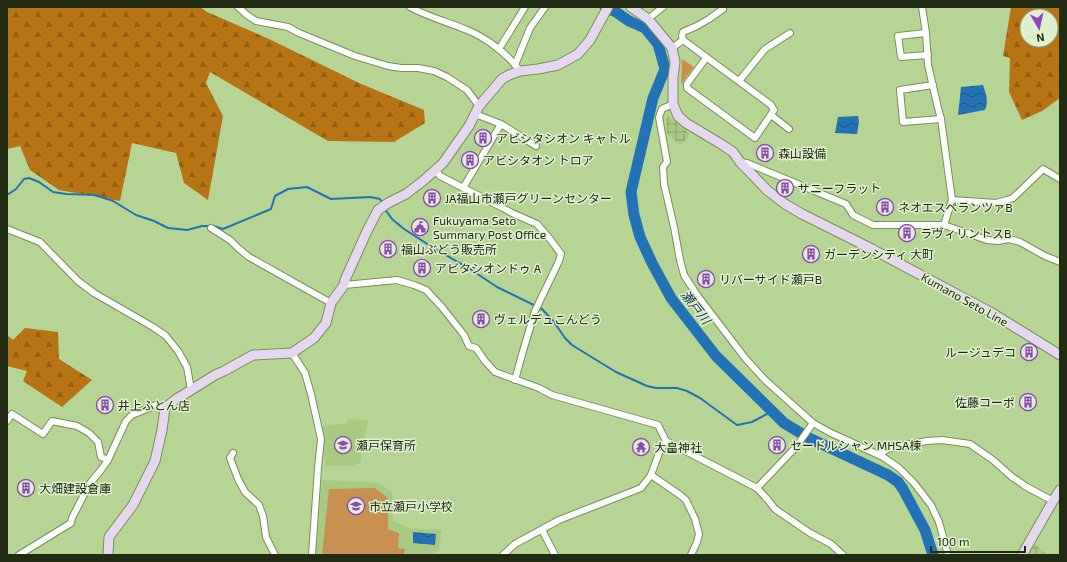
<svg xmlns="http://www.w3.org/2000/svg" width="1067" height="562" font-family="'Exo 2','Noto Sans JP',sans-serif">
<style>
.built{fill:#a9ca82}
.industrial{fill:url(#industrial-grid)}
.green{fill:#c89050}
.forest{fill:url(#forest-firs);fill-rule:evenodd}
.water{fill:url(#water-waves)}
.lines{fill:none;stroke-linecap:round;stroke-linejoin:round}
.stream{stroke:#2372b5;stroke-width:2}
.river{stroke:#2372b5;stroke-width:11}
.street-casing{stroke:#759153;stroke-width:8}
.secondary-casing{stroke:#759153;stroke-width:11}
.street{stroke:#fff;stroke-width:6}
.secondary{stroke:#e6d7f1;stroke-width:9}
.labels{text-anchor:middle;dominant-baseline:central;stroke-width:3;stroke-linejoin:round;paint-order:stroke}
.poi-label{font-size:12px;fill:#202b12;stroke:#e0f0cf;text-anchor:start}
.street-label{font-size:12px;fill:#202b12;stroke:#e0f0cf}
.water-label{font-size:13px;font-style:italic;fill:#0e2d49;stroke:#e0f0cf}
</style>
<defs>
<pattern id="industrial-grid" width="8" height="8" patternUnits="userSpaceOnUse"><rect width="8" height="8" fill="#a9ca82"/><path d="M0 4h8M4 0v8" fill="none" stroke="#89a469"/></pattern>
<pattern id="forest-firs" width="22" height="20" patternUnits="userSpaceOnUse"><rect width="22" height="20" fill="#b67414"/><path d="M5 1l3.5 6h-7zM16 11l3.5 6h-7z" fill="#945f11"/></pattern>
<pattern id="water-waves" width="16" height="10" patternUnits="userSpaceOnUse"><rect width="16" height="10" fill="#2372b5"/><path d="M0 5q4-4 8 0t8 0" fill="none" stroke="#1d5989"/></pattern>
</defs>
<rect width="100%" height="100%" fill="#b6d594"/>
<g class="built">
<polygon points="347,419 368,420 360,463 352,466 326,466 319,427 347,423"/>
<polygon points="322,480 378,483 392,492 393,521 409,528 442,530 439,549 431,555 315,555"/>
</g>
<g class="industrial">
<polygon points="668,116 690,134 681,145 667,134 666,119"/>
<polygon points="1035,545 1048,555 1027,555"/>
</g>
<g class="green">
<polygon points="682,59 694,67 681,84"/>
<polygon points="375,488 388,498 388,529 399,533 398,548 405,549 404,555 322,555 329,489"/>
</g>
<g class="forest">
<polygon points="7,7 200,7 207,12 269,39 359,83 424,110 425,123 394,142 328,141 210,72 206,83 223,116 208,200 184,183 176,153 132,143 120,201 59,190 30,170 20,146 7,149"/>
<path d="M1011 7H1060V98L1042 111 1022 120 1009 92 1010 58 1003 56ZM1027 16H1051V40H1027Z"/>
<polygon points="25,328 58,332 59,359 92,380 62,407 23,381 27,371 7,366 7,335 13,340"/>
</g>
<g class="water">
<path d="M983 85C986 94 989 101 985 110L958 115 961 87Z"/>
<polygon points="858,116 859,122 857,134 835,133 838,117"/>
<polygon points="413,532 436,534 435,545 413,543"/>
</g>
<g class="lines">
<g class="stream">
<polyline points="7,195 16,189 24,179 29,178 39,182 53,192 66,194 95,195 113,201 136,215 154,221 168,228 187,230 202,226 214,226 223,229 271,209 275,196 288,189 307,187 331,199 370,197 380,199 383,204"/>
<polyline points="384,208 392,219 404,229 432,247 470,269 497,287 542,309 554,322 565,338 572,345 580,350 616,372 647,386 656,388 677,388 687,391 700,398 737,425 752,422 767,414 768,406"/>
</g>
<polyline class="river" points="605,7 616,12 629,21 645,28 658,44 665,69 653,98 631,192 634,215 640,237 652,263 671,298 716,356 784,423 809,438 888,475 898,482 903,489 925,530 933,555"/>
<g class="street-casing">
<g id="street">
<polyline points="238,7 247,15 256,21 288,27 299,33 355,56 388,66 401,68 418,68 434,71 447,77 467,90 479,106"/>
<path d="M410 7C428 17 448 22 467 30 485 37 508 54 520 71"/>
<polyline points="922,7 926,33 928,65 938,108 941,119 952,200 944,225"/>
<polyline points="648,19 663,7"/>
<polyline points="926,33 898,36 901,57 928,55"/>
<polyline points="683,40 682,36 683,32 697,26 709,19 723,9"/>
<polyline points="672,48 683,40 771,105 774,110 755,138 687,88 687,84 706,58"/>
<polyline points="499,49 525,7"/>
<polyline points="515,65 530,28 545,7"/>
<polyline points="739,81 765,49 790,33"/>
<polyline points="933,85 900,90 903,122 941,119"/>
<polyline points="673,104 662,109 659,117 667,162 663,167 664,184 674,227 680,260 684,275 697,295 745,358 765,380 813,423 829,432 883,457 899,468 914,483 931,505 939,522 948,555"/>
<polyline points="475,114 501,124 536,146"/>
<polyline points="771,115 789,129"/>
<polyline points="740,162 747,163 846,204 853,215 873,225 944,225 987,240 998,241 1009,239 1020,242 1045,256 1060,262"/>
<polyline points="436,170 440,176 503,208 512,213 537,224 550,239 561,254 559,261 535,311 523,351 515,380"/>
<polyline points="463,188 501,124"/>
<polyline points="952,200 996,203 1007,200 1013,198 1043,169 1060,179"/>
<polyline points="211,228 230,240 238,248 249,257 331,303"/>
<polyline points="7,229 40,242 78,281 94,293 153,327 166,336 178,351 187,367 191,390"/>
<polyline points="344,285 397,280 414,285 426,290 441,306 464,335 469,346 476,348 485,361 495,372 539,388 552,395 658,425 666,441 757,488 768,500 775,509 810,533 831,544 843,555"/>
<polyline points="292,353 305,373 311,394 321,439 318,468 312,555"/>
<polyline points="7,421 12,414 43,434 52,421 77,426 89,433 98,442 101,457 108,460"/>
<polyline points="233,453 230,458 238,479 245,492 259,505 263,516 266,537 275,555"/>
<polyline points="879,455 887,449 910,444 927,441 942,440 970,444 993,460 1012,477 1021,483 1025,486 1053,501"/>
<polyline points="651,475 680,495 686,500 695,519 699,534 697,542 691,555"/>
<polyline points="757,488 796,447 813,423"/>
<polyline points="542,530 555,555"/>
<polyline points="19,555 71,523 72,518 90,483 101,470 108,460 126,421 132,415 156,405 165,408"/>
<polyline points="503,555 515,544 559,520 641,488 651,475 659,453 666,441"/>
</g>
</g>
<g class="secondary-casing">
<g id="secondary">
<polyline points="631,7 648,19 672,48 675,62 673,78 673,104 678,116 686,123 721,144 733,152 740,162 768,191 785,204 802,214 872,249 992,313 1060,355"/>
<polyline points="108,555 109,537 133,505 155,461 162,430 165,408 175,400 215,375 224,371 253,355 292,353 314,338 326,323 331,303 344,285 345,280 367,231 378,210 388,203 406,194 423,181 443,163 469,126 479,106 502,79 509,75 520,71 538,69 558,65 578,54 590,40 608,7"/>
<polyline points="1022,555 1053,501 1060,490"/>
</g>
</g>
<use href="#street" class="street"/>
<use href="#secondary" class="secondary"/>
</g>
<defs>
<g id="building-ring" transform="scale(0.9)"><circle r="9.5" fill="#e0f0cf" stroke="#8c47bb" stroke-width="1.5"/><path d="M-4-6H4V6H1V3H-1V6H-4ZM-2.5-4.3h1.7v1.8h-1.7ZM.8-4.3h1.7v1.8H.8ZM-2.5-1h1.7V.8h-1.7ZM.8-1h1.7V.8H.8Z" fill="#8c47bb"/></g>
<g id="civic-ring" transform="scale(0.9)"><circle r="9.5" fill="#e0f0cf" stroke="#8c47bb" stroke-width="1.5"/><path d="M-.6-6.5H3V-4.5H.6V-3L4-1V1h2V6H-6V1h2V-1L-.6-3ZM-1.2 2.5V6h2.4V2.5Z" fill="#8c47bb"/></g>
<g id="school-ring" transform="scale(0.9)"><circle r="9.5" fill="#e0f0cf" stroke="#8c47bb" stroke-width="1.5"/><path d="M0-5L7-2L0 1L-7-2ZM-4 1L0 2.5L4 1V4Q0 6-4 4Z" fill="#8c47bb"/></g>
<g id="temple-ring" transform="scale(0.9)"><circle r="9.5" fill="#e0f0cf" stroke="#8c47bb" stroke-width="1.5"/><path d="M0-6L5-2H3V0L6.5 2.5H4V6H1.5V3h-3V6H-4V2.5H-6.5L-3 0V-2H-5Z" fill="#8c47bb"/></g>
</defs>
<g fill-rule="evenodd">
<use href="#building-ring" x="483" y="138"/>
<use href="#building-ring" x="765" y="153"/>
<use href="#building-ring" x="470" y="160"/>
<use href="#building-ring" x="785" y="188"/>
<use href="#building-ring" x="432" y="198"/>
<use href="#building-ring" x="885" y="207"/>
<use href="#civic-ring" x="420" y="227"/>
<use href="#building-ring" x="907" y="233"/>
<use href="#building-ring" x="388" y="249"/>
<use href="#building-ring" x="811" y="254"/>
<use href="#building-ring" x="422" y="268"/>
<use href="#building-ring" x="706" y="279"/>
<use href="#building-ring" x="481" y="319"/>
<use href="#building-ring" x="1029" y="352"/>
<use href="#building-ring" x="1028" y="402"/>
<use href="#building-ring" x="105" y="405"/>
<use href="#school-ring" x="343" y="445"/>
<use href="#building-ring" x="777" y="445"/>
<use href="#temple-ring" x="641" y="447"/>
<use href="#building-ring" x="26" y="488"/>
<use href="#school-ring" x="356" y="506"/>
</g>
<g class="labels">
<g class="poi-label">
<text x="496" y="138">アビシタシオン キャトル</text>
<text x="778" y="153">森山設備</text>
<text x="483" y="160">アビシタオン トロア</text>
<text x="798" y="188">サニーフラット</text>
<text x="445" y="198">JA福山市瀬戸グリーンセンター</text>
<text x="898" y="207">ネオエスペランツァB</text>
<text x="433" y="220">Fukuyama Seto<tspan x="433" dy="14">Summary Post Office</tspan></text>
<text x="920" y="233">ラヴィリントスB</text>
<text x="401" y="249">福山ぶどう販売所</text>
<text x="824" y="254">ガーデンシティ 大町</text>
<text x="435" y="268">アビタシオンドゥ A</text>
<text x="719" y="279">リバーサイド瀬戸B</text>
<text x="494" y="319">ヴェルデュこんどう</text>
<text x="1016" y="352" text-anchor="end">ルージュデコ</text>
<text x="1015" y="402" text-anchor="end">佐藤コーポ</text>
<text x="118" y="405">井上ふとん店</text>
<text x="356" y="445">瀬戸保育所</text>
<text x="790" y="445">セードルシャン MHSA棟</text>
<text x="654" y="447">大畠神社</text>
<text x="39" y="488">大畑建設倉庫</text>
<text x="369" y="506">市立瀬戸小学校</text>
</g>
<g class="street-label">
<text transform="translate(965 299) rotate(29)">Kumano Seto Line</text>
</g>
<g class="water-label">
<text transform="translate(696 307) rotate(52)">瀬戸川</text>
</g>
</g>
<rect width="1067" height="562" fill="none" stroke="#202b12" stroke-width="16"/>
<g transform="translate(1039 28) rotate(171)"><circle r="19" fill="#e0f0cf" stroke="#93a183"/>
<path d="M0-3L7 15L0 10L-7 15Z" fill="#8c47bb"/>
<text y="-6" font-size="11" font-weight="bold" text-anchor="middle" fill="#202b12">N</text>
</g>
<path d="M931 546v6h94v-6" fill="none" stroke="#202b12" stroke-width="2"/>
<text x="937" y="546" font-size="12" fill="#202b12" stroke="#e0f0cf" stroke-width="3" paint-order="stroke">100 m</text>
</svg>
